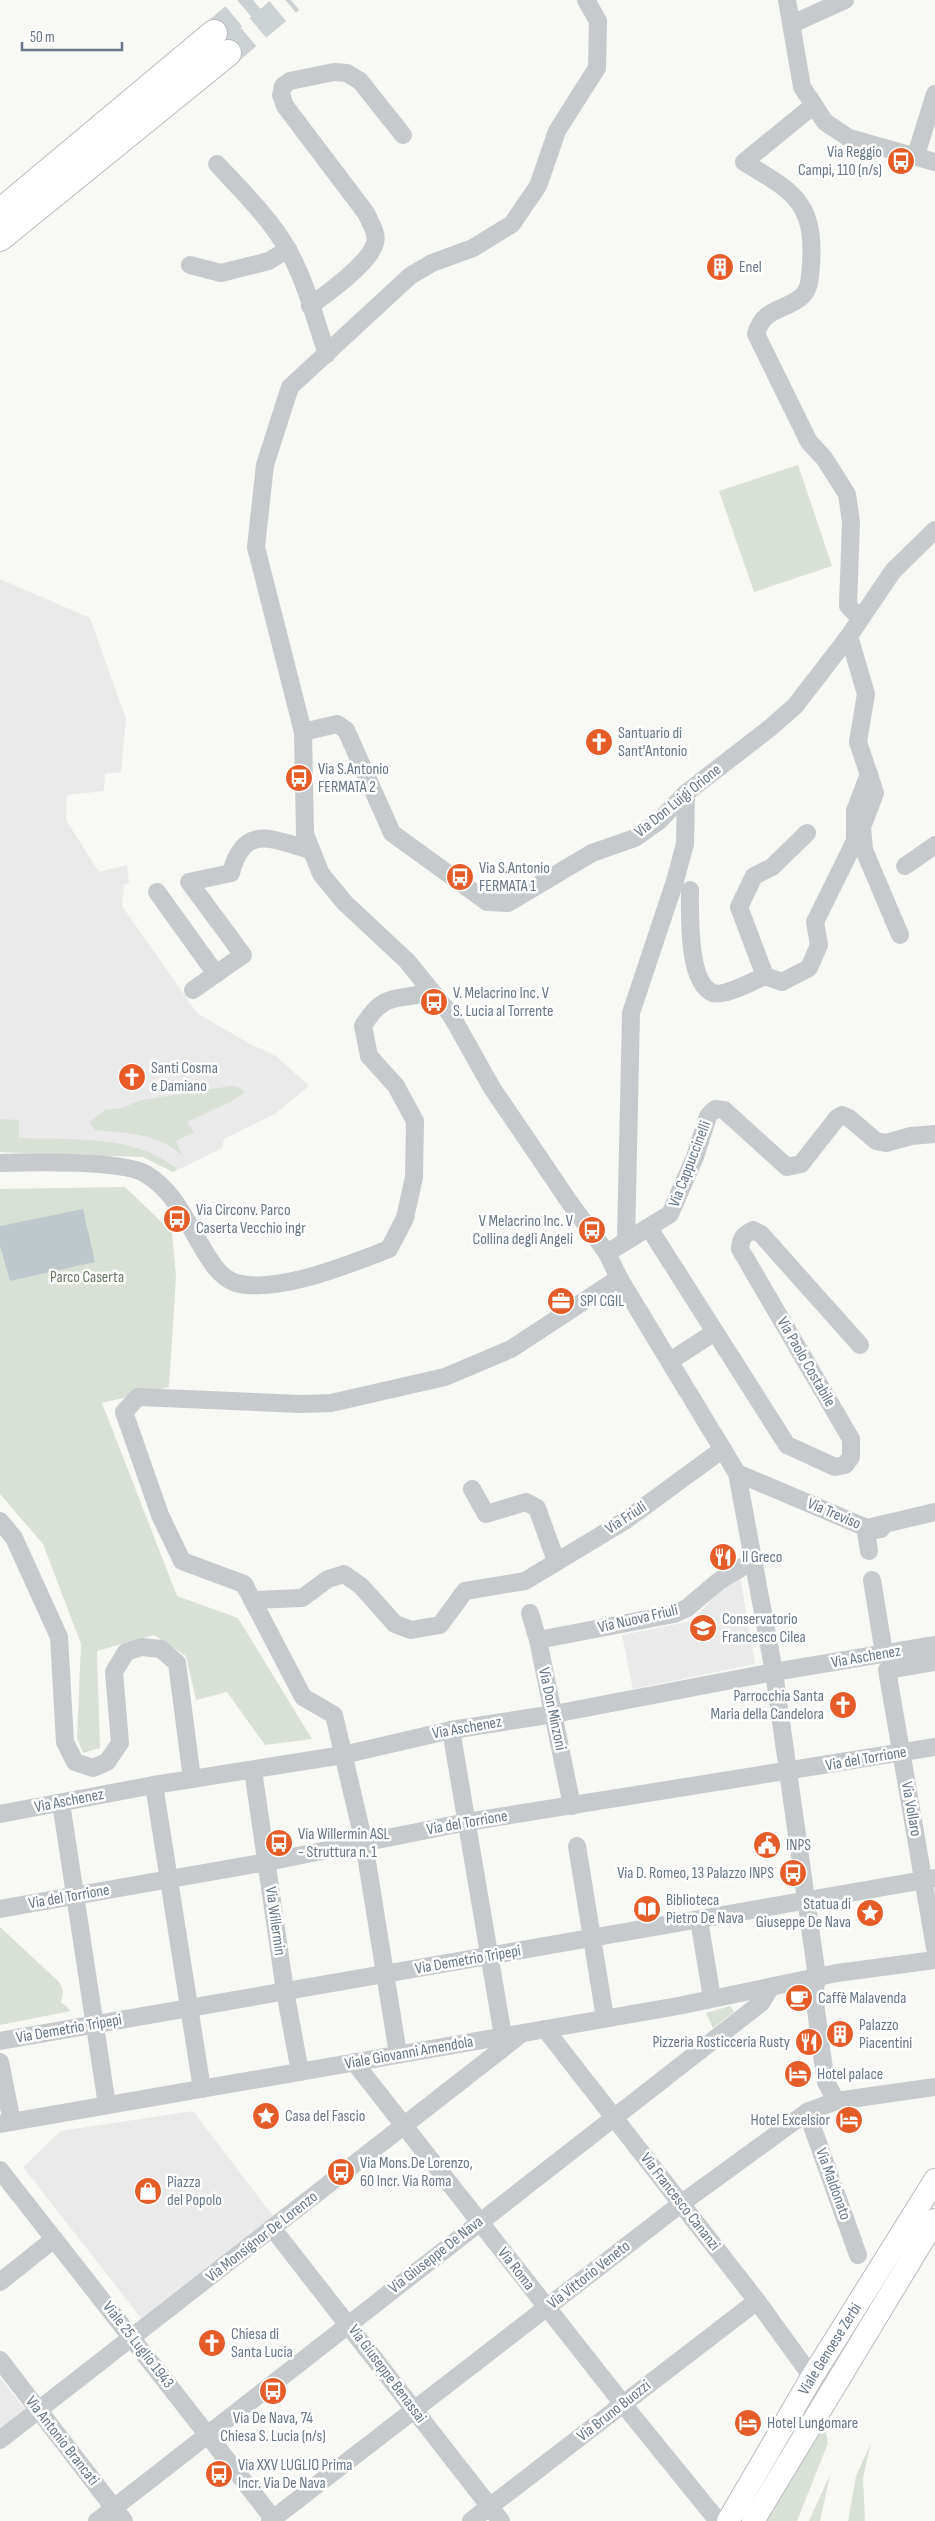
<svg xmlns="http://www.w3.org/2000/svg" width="935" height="2521" font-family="'Sofia Sans Condensed',sans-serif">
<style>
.built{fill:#e9eae9}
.green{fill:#d9e0d6}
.water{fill:#bec8cc}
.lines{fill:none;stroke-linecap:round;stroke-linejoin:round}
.highway-tunnel{stroke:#ccd1d4;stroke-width:26;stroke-dasharray:26 13;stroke-linecap:butt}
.major-casing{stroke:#b9bdc1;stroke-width:24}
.highway-casing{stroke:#b9bcbf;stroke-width:28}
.minor{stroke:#c6cacd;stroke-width:18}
.major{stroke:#fff;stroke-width:22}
.highway{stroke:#fff;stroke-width:26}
.labels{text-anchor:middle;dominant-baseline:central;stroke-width:5;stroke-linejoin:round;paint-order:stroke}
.poi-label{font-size:16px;fill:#677787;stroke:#fff;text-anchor:start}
.street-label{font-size:16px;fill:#677787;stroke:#fff}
.park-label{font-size:16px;fill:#667962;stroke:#fff}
</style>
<rect width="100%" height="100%" fill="#f8f8f5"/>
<g class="built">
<polygon points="0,579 90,618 126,719 121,772 105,774 104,791 67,795 66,820 99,872 127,865 129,883 124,885 122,906 197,1013 250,1044 276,1056 309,1086 275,1114 224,1139 222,1148 173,1172 143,1157 0,1152"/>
<polygon points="740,1576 755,1664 633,1689 622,1635 692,1621 723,1588"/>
<polygon points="193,2111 273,2216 141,2318 23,2167 61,2131"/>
<polygon points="0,2378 25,2409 0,2429"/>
</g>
<g class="green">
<polygon points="798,465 832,566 754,592 719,491"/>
<path d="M231 1086 239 1087 245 1092 232 1101 187 1122 194 1132 176 1141 183 1156C159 1133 126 1133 95 1130L89 1122 105 1110 122 1108 141 1100Z"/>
<path d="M0 1119 19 1120V1138C70 1140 136 1134 177 1169L173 1172 143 1157 0 1152Z"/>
<polygon points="125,1187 172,1232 176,1277 169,1387 102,1403 177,1596 238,1618 312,1739 265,1745 227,1692 196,1700 186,1656 154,1635 97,1651 100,1748 83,1753 77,1738 81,1644 43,1544 0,1494 0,1189"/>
<polygon points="0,1927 60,1983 63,1992 61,2002 71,2011 0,2025"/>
<polygon points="730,2006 734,2012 713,2028 706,2013"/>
<polygon points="824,2422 828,2443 797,2521 765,2521"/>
<polygon points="871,2443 863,2478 865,2521 848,2521 856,2476"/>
<polygon points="830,2475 820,2521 809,2521"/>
</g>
<polygon class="water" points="83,1209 95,1262 10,1281 0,1246 0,1226"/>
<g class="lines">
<g class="highway-tunnel">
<polyline points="214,33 253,0"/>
<polyline points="228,53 291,0"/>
</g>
<g class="major-casing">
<g id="major">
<path id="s1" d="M728 2521 812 2377 935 2180"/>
<polyline points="753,2521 935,2220"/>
</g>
</g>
<g class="highway-casing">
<g id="highway">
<polyline points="0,212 214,33"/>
<polyline points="0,238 228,53"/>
</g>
</g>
<g class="minor">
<polyline points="586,0 598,21 597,68 557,131 538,186 512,224 473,248 432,263 410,276 290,387 265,465 256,547 303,732 305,834 321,874 345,903 407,961 451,1015 492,1088 570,1203 607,1253 619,1278 737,1473 774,1672 817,1977 814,1995 821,2048 826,2082 836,2101"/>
<polyline points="787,0 802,87 825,122 849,138 935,162"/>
<polyline points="792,24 845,0"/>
<path d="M814 105 744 162C793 192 815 201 811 265 810 276 810 290 801 297 783 312 764 307 756 334L809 442 824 458 847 494 851 522 848 606 860 618"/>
<polyline points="916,155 935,94"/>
<path d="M217 164C242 191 270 218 288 250 306 281 315 320 327 354"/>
<polyline points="190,265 221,273 269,261 288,249"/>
<path d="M310 306C328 293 369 264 375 243 378 234 370 222 366 213L285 106 281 95 283 86 290 81 334 72 347 73 360 81 403 135"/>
<polyline points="849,636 866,694 858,742 875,793 862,827 864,850 900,935"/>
<polyline points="303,732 337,724 346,730 392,833 487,902 508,903 592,853 635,838 659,821 686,793 770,728 795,706 849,636 893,571 935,530"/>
<polyline points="807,833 772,867 754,876 739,907 765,976 782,982 809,968 819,945 815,922 855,841 855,811 869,774"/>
<polyline points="905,866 935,845"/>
<path d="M690 890C690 913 687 983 713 993 724 997 753 981 765 976"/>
<polyline points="157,892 216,974"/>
<path d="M193 990 243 955 189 882 231 873C244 822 273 840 311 850"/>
<path d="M0 1163C30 1162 123 1160 146 1174 172 1190 184 1216 199 1242 207 1256 219 1278 236 1283 278 1294 350 1264 389 1249L405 1218 414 1177 415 1121 396 1086 369 1056 363 1026C384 991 397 1001 431 992"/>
<path d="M649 1228 787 1445 835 1467 845 1465 851 1457V1439L740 1249C741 1238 743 1235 753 1230L761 1234 860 1345"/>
<polyline points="626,1240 631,1013 675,881 685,844 686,793"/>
<polyline points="607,1253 670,1214 695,1157 708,1116 715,1109 724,1110 787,1167 801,1164 837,1118 842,1115 849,1118 876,1141 886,1143 911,1136 935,1134"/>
<polyline points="670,1361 715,1332"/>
<polyline points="737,1473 867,1528 935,1512"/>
<polyline points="472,1489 486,1514 526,1502 537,1508 556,1561"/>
<polyline points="0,1521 14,1538 59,1637 65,1742 75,1762 93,1768 107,1762 120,1743 114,1672 126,1652 142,1647 161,1649 177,1663 192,1779"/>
<polyline points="869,1551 866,1532 881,1529"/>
<polyline points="872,1580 884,1653"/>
<polyline points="252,1600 302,1598 328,1579 344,1574 361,1586 395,1624 411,1630 440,1625 465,1591 525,1581 626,1520 723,1449"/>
<polyline points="530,1613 538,1640 572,1806"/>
<polyline points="538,1640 674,1614 687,1608 719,1581 754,1560"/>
<polyline points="935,1662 887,1670 935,1948"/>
<polyline points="451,1730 503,2036"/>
<polyline points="253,1770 285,1991 300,2072"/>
<polyline points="154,1785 202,2089"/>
<polyline points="61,1803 107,2105"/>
<polyline points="0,1814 154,1785 343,1755 451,1730 554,1714 774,1672 935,1645"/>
<polyline points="577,1846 605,2018"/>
<polyline points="0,1909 267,1862 467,1822 935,1747"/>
<polyline points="699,1920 712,1998"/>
<polyline points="545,2029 757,2301 812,2377"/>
<polyline points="0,2041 935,1878"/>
<polyline points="398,2054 364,1843 334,1715 303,1697 244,1584 182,1561 160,1515 124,1412 138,1397 301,1404 331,1403 445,1377 511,1349 619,1278"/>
<polyline points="0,2062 12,2122"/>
<polyline points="354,2062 623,2404 718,2521"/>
<polyline points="807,2112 858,2255"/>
<polyline points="0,2124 678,2006 837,1973 935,1960"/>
<polyline points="0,2170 275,2521"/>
<polyline points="273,2229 501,2521"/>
<polyline points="0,2282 54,2239"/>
<polyline points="0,2360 124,2521"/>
<polyline points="0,2440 520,2035"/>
<polyline points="97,2521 761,2003 771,1987"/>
<polyline points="270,2521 682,2203 807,2112 836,2101 935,2087"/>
<polyline points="471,2521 757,2301"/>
</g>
<use href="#major" class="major"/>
<use href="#highway" class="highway"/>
</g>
<defs>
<g id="bus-disc" transform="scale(1.4375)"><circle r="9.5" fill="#e55c29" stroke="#fff"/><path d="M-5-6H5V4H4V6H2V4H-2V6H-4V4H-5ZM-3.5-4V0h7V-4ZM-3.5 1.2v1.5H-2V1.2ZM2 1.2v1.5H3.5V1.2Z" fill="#fff"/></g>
<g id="building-disc" transform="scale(1.4375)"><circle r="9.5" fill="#e55c29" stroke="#fff"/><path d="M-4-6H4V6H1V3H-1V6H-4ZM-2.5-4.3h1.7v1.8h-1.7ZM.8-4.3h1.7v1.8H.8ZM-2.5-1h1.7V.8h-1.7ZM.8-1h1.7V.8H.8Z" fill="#fff"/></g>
<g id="church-disc" transform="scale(1.4375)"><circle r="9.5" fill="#e55c29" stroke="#fff"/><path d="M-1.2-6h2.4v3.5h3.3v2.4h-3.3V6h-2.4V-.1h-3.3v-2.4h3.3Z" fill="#fff"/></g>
<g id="office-disc" transform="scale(1.4375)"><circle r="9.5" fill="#e55c29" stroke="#fff"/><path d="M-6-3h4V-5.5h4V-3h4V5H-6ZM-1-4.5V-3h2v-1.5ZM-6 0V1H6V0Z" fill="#fff"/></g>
<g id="restaurant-disc" transform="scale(1.4375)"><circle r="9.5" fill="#e55c29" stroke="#fff"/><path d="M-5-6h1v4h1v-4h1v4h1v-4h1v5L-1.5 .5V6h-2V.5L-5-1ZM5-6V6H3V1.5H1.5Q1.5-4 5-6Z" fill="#fff"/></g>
<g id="school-disc" transform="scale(1.4375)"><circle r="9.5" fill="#e55c29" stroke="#fff"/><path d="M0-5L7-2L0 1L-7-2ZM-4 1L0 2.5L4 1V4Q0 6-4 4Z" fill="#fff"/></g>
<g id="civic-disc" transform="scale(1.4375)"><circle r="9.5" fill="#e55c29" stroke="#fff"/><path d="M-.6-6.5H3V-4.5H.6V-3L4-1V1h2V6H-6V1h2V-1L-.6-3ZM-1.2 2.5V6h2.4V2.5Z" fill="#fff"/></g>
<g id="library-disc" transform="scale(1.4375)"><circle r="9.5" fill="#e55c29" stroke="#fff"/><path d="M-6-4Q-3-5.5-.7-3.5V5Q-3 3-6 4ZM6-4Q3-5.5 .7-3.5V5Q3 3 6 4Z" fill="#fff"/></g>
<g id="sight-disc" transform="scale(1.4375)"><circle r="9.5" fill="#e55c29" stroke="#fff"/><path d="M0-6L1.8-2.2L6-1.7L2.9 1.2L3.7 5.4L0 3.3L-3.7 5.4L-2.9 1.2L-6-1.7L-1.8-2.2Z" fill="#fff"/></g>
<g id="cafe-disc" transform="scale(1.4375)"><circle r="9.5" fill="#e55c29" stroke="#fff"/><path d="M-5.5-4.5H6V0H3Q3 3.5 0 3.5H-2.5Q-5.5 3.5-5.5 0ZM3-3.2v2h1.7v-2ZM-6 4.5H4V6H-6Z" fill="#fff"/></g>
<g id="hotel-disc" transform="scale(1.4375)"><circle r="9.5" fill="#e55c29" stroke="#fff"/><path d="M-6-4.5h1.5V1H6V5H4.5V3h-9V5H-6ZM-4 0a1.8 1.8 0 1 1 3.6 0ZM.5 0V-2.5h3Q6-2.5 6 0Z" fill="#fff"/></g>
<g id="shop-disc" transform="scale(1.4375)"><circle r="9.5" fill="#e55c29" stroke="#fff"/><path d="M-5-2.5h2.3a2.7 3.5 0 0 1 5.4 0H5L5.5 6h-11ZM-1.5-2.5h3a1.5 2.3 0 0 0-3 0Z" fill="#fff"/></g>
</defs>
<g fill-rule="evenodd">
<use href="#bus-disc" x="901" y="161"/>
<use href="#building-disc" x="720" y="267"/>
<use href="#church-disc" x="599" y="742"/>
<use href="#bus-disc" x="299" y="778"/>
<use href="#bus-disc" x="460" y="877"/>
<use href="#bus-disc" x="434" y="1002"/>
<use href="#church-disc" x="132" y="1077"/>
<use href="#bus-disc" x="177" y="1219"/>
<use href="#bus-disc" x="592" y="1230"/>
<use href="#office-disc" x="561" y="1301"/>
<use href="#restaurant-disc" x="723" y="1557"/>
<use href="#school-disc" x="703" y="1628"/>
<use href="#church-disc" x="843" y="1705"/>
<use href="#bus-disc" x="279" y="1843"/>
<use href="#civic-disc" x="767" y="1845"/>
<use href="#bus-disc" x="793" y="1873"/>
<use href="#library-disc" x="647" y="1909"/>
<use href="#sight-disc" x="870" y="1913"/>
<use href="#cafe-disc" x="799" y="1998"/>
<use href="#building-disc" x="840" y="2034"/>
<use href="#restaurant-disc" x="809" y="2042"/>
<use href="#hotel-disc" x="798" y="2074"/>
<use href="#sight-disc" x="266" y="2116"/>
<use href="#hotel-disc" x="849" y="2120"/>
<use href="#bus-disc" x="341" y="2172"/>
<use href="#shop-disc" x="148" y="2191"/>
<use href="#church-disc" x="212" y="2343"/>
<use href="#bus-disc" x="273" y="2391"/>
<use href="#hotel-disc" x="748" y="2423"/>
<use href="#bus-disc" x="219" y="2474"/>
</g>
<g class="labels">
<g class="poi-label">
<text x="882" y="152" text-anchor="end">Via Reggio<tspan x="882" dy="18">Campi, 110 (n/s)</tspan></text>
<text x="739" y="267">Enel</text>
<text x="618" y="733">Santuario di<tspan x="618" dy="18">Sant'Antonio</tspan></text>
<text x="318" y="769">Via S.Antonio<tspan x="318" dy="18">FERMATA 2</tspan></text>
<text x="479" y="868">Via S.Antonio<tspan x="479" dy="18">FERMATA 1</tspan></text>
<text x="453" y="993">V. Melacrino Inc. V<tspan x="453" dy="18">S. Lucia al Torrente</tspan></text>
<text x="151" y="1068">Santi Cosma<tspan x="151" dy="18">e Damiano</tspan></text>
<text x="196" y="1210">Via Circonv. Parco<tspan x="196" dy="18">Caserta Vecchio ingr</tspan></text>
<text x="573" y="1221" text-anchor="end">V Melacrino Inc. V<tspan x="573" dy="18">Collina degli Angeli</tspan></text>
<text x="580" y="1301">SPI CGIL</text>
<text x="742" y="1557">Il Greco</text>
<text x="722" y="1619">Conservatorio<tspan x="722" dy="18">Francesco Cilea</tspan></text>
<text x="824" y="1696" text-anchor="end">Parrocchia Santa<tspan x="824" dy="18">Maria della Candelora</tspan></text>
<text x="298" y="1834">Via Willermin ASL<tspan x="298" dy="18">- Struttura n. 1</tspan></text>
<text x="786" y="1845">INPS</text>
<text x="774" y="1873" text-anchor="end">Via D. Romeo, 13 Palazzo INPS</text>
<text x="666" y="1900">Biblioteca<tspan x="666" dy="18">Pietro De Nava</tspan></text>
<text x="851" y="1904" text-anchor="end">Statua di<tspan x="851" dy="18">Giuseppe De Nava</tspan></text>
<text x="818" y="1998">Caffè Malavenda</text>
<text x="859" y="2025">Palazzo<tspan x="859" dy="18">Piacentini</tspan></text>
<text x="790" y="2042" text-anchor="end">Pizzeria Rosticceria Rusty</text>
<text x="817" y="2074">Hotel palace</text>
<text x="285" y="2116">Casa del Fascio</text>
<text x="830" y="2120" text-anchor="end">Hotel Excelsior</text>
<text x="360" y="2163">Via Mons.De Lorenzo,<tspan x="360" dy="18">60 Incr. Via Roma</tspan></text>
<text x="167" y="2182">Piazza<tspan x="167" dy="18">del Popolo</tspan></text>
<text x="231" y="2334">Chiesa di<tspan x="231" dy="18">Santa Lucia</tspan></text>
<text x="273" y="2418" text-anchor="middle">Via De Nava, 74<tspan x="273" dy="18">Chiesa S. Lucia (n/s)</tspan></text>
<text x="767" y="2423">Hotel Lungomare</text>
<text x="238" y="2465">Via XXV LUGLIO Prima<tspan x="238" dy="18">Incr. Via De Nava</tspan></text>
</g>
<g class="street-label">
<text transform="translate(678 801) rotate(-39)">Via Don Luigi Orione</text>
<text transform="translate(690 1164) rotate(-69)">Via Cappuccinelli</text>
<text transform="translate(806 1362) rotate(60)">Via Paolo Costabile</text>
<text transform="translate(834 1514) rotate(23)">Via Treviso</text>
<text transform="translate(626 1518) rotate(-33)">Via Friuli</text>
<text transform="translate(638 1619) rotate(-13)">Via Nuova Friuli</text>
<text transform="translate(866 1657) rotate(-10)">Via Aschenez</text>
<text transform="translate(552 1709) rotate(78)">Via Don Minzoni</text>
<text transform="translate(467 1728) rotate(-10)">Via Aschenez</text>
<text transform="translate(866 1759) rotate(-10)">Via del Torrione</text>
<text transform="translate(69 1801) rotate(-11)">Via Aschenez</text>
<text transform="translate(911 1809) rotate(80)">Via Vollaro</text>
<text transform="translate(467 1823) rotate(-10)">Via del Torrione</text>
<text transform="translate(69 1897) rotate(-10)">Via del Torrione</text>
<text transform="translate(275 1921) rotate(82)">Via Willermin</text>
<text transform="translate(468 1960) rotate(-10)">Via Demetrio Tripepi</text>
<text transform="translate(69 2029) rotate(-10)">Via Demetrio Tripepi</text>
<text transform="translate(409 2053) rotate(-10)">Viale Giovanni Amendola</text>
<text transform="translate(833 2184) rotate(70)">Via Maldonato</text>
<text transform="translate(680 2202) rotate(52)">Via Francesco Cananzi</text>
<text transform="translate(262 2237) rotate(-38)">Via Monsignor De Lorenzo</text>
<text transform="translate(436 2255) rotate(-38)">Via Giuseppe De Nava</text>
<text transform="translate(516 2269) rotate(52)">Via Roma</text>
<text transform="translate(589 2275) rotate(-38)">Via Vittorio Veneto</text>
<text transform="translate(138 2345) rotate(52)">Viale 25 Luglio 1943</text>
<text stroke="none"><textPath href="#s1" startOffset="200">Viale Genoese Zerbi</textPath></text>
<text transform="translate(387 2374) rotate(53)">Via Giuseppe Benassai</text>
<text transform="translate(614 2411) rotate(-38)">Via Bruno Buozzi</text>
<text transform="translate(62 2441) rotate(52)">Via Antonio Brancati</text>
</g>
<g class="park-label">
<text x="87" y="1277">Parco Caserta</text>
</g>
</g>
<path d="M22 42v8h100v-8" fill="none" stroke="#677787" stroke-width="2.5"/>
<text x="30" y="42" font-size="15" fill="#677787" stroke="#ffffff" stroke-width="4" paint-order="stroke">50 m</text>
</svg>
